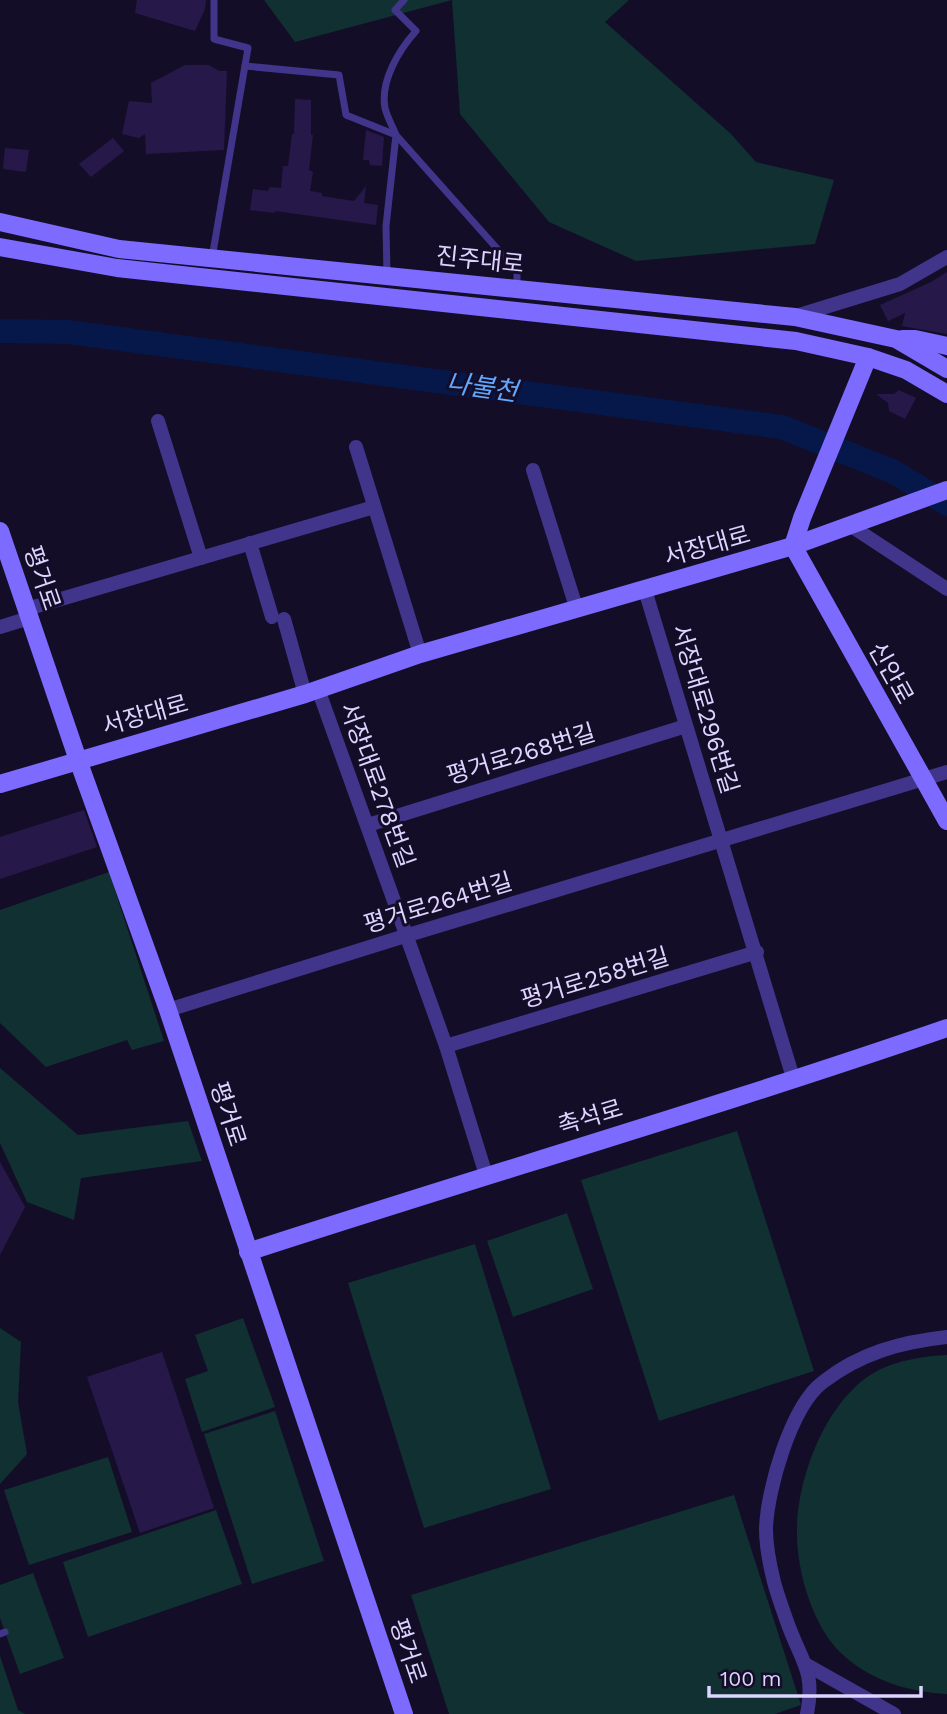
<svg xmlns="http://www.w3.org/2000/svg" width="947" height="1714" font-family="'Work Sans','Noto Sans KR',sans-serif">
<style>
.green{fill:#103032}
.lines{fill:none;stroke-linecap:round;stroke-linejoin:round}
.river{stroke:#061849;stroke-width:24}
.building{fill:#27184a}
.lane{stroke:#40358b;stroke-width:7}
.street{stroke:#40358b;stroke-width:14}
.secondary{stroke:#7d6bff;stroke-width:18}
.labels{text-anchor:middle;dominant-baseline:central;stroke-width:6;stroke-linejoin:round;paint-order:stroke}
.street-label{font-size:24px;fill:#ddd4ff;stroke:#140d28}
.water-label{font-size:26px;font-style:italic;fill:#62a8ff;stroke:#140d28}
</style>
<rect width="100%" height="100%" fill="#140d28"/>
<g class="green">
<polygon points="264,0 629,0 605,22 731,134 756,162 834,180 815,244 636,261 549,222 460,114 452,0 295,42"/>
<polygon points="109,872 164,1041 132,1050 127,1040 46,1067 0,1023 0,910"/>
<polygon points="0,1068 78,1135 188,1121 202,1161 81,1178 74,1220 27,1202 0,1143"/>
<polygon points="737,1131 814,1371 659,1421 581,1180"/>
<polygon points="567,1213 593,1289 513,1317 487,1241"/>
<polygon points="475,1244 551,1489 424,1528 348,1283"/>
<polygon points="243,1318 275,1407 202,1432 185,1379 208,1371 195,1335"/>
<polygon points="0,1328 21,1342 18,1402 27,1454 0,1484"/>
<path d="M947 1355V1694C908 1692 868 1680 840 1652 813 1626 797 1572 797 1534 796 1479 827 1396 879 1370 899 1360 925 1356 947 1355Z"/>
<polygon points="275,1411 324,1561 252,1584 204,1434"/>
<polygon points="108,1457 132,1532 29,1565 4,1490"/>
<polygon points="734,1495 801,1705 775,1714 449,1714 411,1595"/>
<polygon points="216,1510 242,1584 88,1637 63,1562"/>
<polygon points="33,1573 64,1658 20,1674 0,1618 0,1585"/>
<polygon points="0,1656 18,1710 25,1714 0,1714"/>
</g>
<g class="lines">
<polyline class="river" points="0,331 68,332 782,427 894,472 947,504"/>
</g>
<g class="building">
<polygon points="137,0 206,0 205,9 195,31 135,13"/>
<polygon points="185,65 209,65 219,71 227,71 224,150 146,154 145,134 139,138 122,134 129,101 152,103 151,83"/>
<polygon points="295,99 311,100 311,135 313,135 309,170 313,172 310,191 322,193 322,196 354,201 366,186 364,203 378,205 376,225 275,211 275,213 250,210 253,189 268,191 270,187 281,188 283,166 288,166 292,134 294,134"/>
<polygon points="366,130 384,137 382,166 370,165 369,160 363,160"/>
<polygon points="113,138 124,151 91,177 79,164"/>
<polygon points="5,148 29,150 26,172 3,169"/>
<polygon points="947,272 947,334 902,326 905,313 888,321 880,305 931,282"/>
<polygon points="899,390 916,398 905,419 889,411 888,403 876,394 894,394"/>
<polygon points="84,810 97,847 0,879 0,837"/>
<polygon points="0,1162 25,1207 0,1255"/>
<polygon points="162,1352 214,1508 140,1533 87,1377"/>
</g>
<g class="lines">
<g class="lane">
<path d="M404 0 395 10 416 31C399 50 380 81 385 108 387 117 393 127 396 135L517 271V288"/>
<polyline points="245,66 339,75 346,115 396,135 386,226 387,275"/>
<polyline points="212,258 248,48 214,39 214,0"/>
<polyline points="0,1634 5,1632"/>
</g>
<g class="street">
<polyline points="796,316 900,284 947,257"/>
<polyline points="158,421 201,558"/>
<polyline points="356,447 420,654"/>
<polyline points="533,470 577,610"/>
<polyline points="851,526 947,589"/>
<polyline points="250,543 272,617"/>
<polyline points="645,590 794,1081"/>
<polyline points="27,609 374,507"/>
<polyline points="284,619 305,694"/>
<polyline points="0,627 29,618"/>
<polyline points="318,689 446,1046 486,1175"/>
<polyline points="368,825 686,726"/>
<polyline points="168,1010 405,936 947,772"/>
<polyline points="446,1046 757,952"/>
<polyline points="807,1665 894,1714"/>
<path d="M807 1714C815 1672 803 1664 789 1627 784 1613 778 1597 774 1582 770 1566 766 1545 766 1529 767 1490 791 1406 823 1382 860 1353 901 1342 947 1337"/>
</g>
<g class="secondary">
<polyline points="0,222 119,249 795,317 896,339 947,369"/>
<polyline points="0,247 117,268 796,341 868,357 906,370 947,394"/>
<polyline points="902,339 915,339 947,346"/>
<polyline points="868,357 802,518 793,546 947,821"/>
<polyline points="0,531 78,760 168,1010 404,1714"/>
<polyline points="0,784 305,694 420,654 793,546 947,490"/>
<path d="M248 1252C481 1176 715 1108 947 1028"/>
</g>
</g>
<g class="labels">
<g class="street-label">
<text transform="translate(480 260) rotate(6)">진주대로</text>
<text transform="translate(707 546) rotate(-16)">서장대로</text>
<text transform="translate(42 578) rotate(71)">평거로</text>
<text transform="translate(891 673) rotate(61)">신안로</text>
<text transform="translate(705 709) rotate(73)">서장대로296번길</text>
<text transform="translate(145 715) rotate(-16)">서장대로</text>
<text transform="translate(521 754) rotate(-17)">평거로268번길</text>
<text transform="translate(377 785) rotate(70)">서장대로278번길</text>
<text transform="translate(438 903) rotate(-17)">평거로264번길</text>
<text transform="translate(595 978) rotate(-17)">평거로258번길</text>
<text transform="translate(228 1114) rotate(72)">평거로</text>
<text transform="translate(590 1117) rotate(-17)">촉석로</text>
<text transform="translate(408 1651) rotate(71)">평거로</text>
</g>
<g class="water-label">
<text transform="translate(482 387) rotate(8)">나불천</text>
</g>
</g>
<path d="M709 1686v10h212v-10" fill="none" stroke="#ddd4ff" stroke-width="3.5"/>
<text x="720" y="1686" font-size="21" fill="#ddd4ff" stroke="#140d28" stroke-width="5" paint-order="stroke">100 m</text>
</svg>
